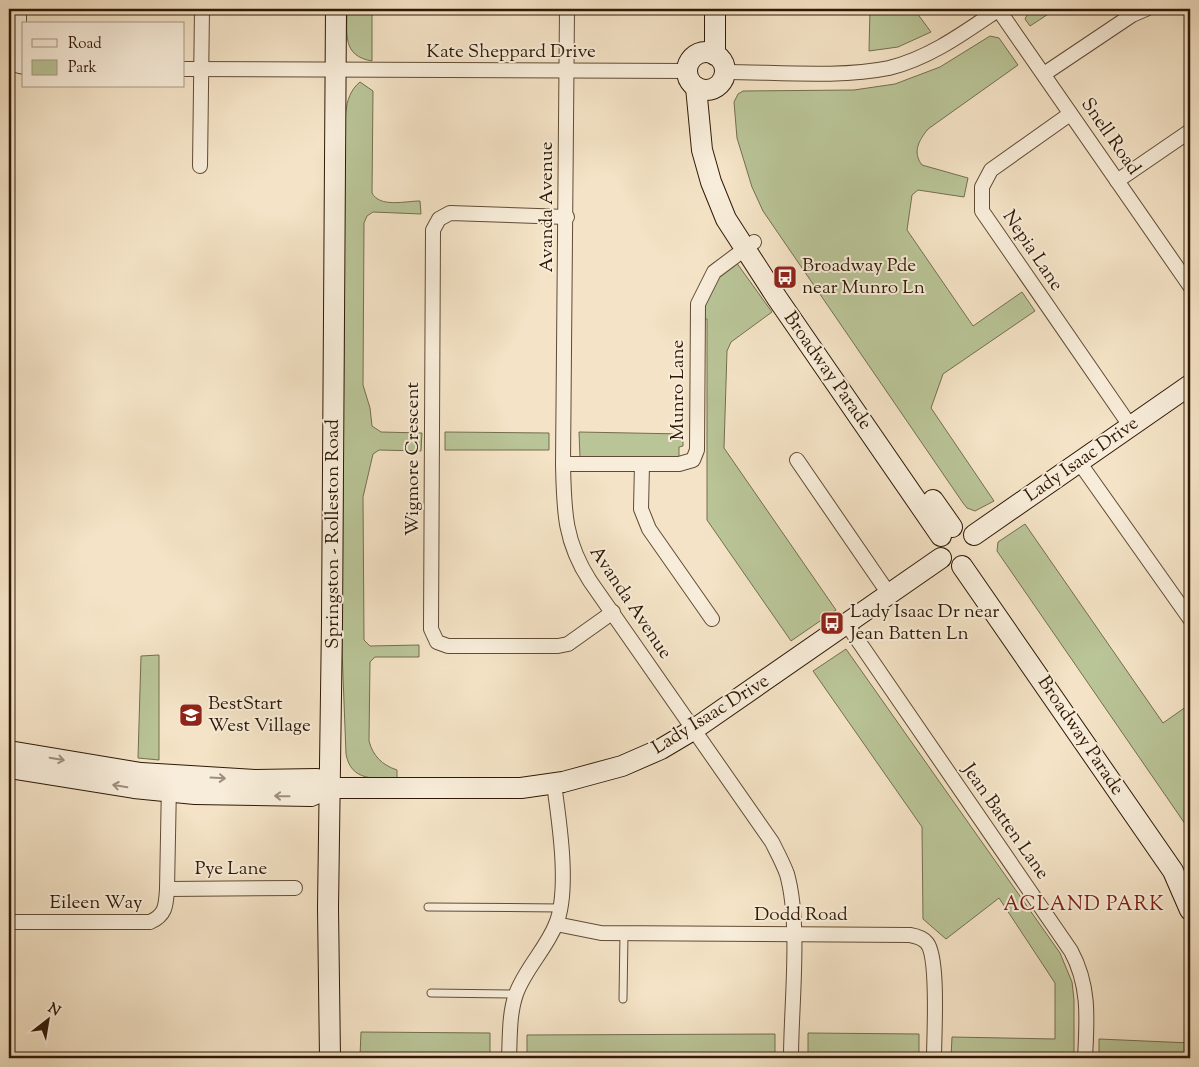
<svg xmlns="http://www.w3.org/2000/svg" width="1199" height="1067" font-family="'Sorts Mill Goudy',serif">
<style>
.green{fill:#b9c497;stroke:#746e4e}
.lines{fill:none;stroke-linecap:round;stroke-linejoin:round}
.lane-casing{stroke:#604c36;stroke-width:9}
.street-casing{stroke:#604c36;stroke-width:16}
.secondary-casing{stroke:#2f1906;stroke-width:22}
.lane{stroke:#f8edda;stroke-width:7}
.street{stroke:#f8edda;stroke-width:14}
.secondary{stroke:#f8edda;stroke-width:20}
.oneway{stroke:#9e8e7b}
.labels{text-anchor:middle;dominant-baseline:central;stroke-width:4;stroke-linejoin:round;paint-order:stroke}
.street-label{font-size:19px;fill:#2f1906;stroke:#f8edda}
.poi-label{font-size:19px;fill:#2f1906;stroke:#f8edda;text-anchor:start}
.neighbourhood-label{font-size:20px;letter-spacing:1px;fill:#7a1f14;stroke:#f8edda}
</style>
<rect width="100%" height="100%" fill="#f4e3c6"/>
<filter id="stains"><feTurbulence type="fractalNoise" baseFrequency=".004" numOctaves="4"/><feColorMatrix values="0 0 0 0 .2 0 0 0 0 .09 0 0 0 0 .02 0 0 0 .5 -.17"/></filter>
<radialGradient id="worn" r=".72"><stop offset=".6" stop-color="#630" stop-opacity="0"/><stop offset="1" stop-color="#630" stop-opacity=".3"/></radialGradient>
<g class="green">
<path d="M347 9H372V61C342 56 347 34 347 9Z"/>
<polygon points="870,9 914,9 931,32 898,47 869,51"/>
<polygon points="1030,9 1056,9 1030,26 1025,19"/>
<path d="M990 36 999 38 1018 65 928 129C919 140 912 152 922 165L968 178 964 197 918 190 912 195 907 230 973 326 1022 292 1035 311 943 374 931 408 994 501 975 511 967 508 963 503 763 211 752 187 737 138 734 102 738 94 743 91 854 90 895 84 940 67Z"/>
<path d="M360 82 373 91 372 193C380 208 405 201 420 201L421 214 373 212 367 216 364 223 363 385 370 408 372 426 381 432 422 433 421 451 379 450 373 454 363 497 364 640 370 646 419 645V657H375L370 662 369 741C373 756 382 765 397 770V779C375 778 351 782 346 754L342 650 345 149C346 126 341 97 360 82Z"/>
<path d="M736 262 772 312 731 342 727 351 724 448 836 610 791 641 707 520V319H703C703 289 715 279 736 262Z"/>
<polygon points="445,432 549,433 549,450 445,450"/>
<polygon points="579,432 683,434 683,446 679,447 679,459 580,458"/>
<polygon points="1025,524 1163,723 1190,704 1190,831 997,551 998,542"/>
<polygon points="846,649 1060,953 1072,982 1074,1000 1074,1058 951,1058 952,1037 1055,1039 1055,983 999,898 946,939 923,919 922,827 813,671"/>
<polygon points="159,655 159,760 138,758 141,656"/>
<polygon points="361,1032 490,1033 490,1057 360,1056"/>
<polygon points="808,1033 919,1034 919,1058 808,1058"/>
<polygon points="775,1034 775,1056 527,1058 527,1035"/>
<polygon points="1099,1039 1190,1043 1190,1058 1099,1058"/>
</g>
<g class="lines">
<g class="lane-casing">
<g id="lane">
<polyline points="428,907 560,908"/>
<polyline points="431,993 516,994"/>
<polyline points="623,999 624,933"/>
</g>
</g>
<g class="street-casing">
<g id="street">
<polyline points="19,9 19,66 24,67"/>
<path d="M567 9 563 464C564 510 564 541 590 581L772 842C777 852 783 863 787 874 801 924 791 1005 791 1058"/>
<polyline points="998,9 1190,286"/>
<polyline points="184,69 687,71"/>
<path d="M725 72C775 72 840 78 889 68 930 58 965 32 999 9"/>
<polyline points="1044,74 1132,15 1146,9"/>
<polyline points="1070,114 991,170 982,187 982,211 1131,427"/>
<polyline points="200,166 202,9"/>
<polyline points="1117,181 1190,131"/>
<polyline points="567,217 450,213 439,219 433,230 431,629 437,642 448,646 558,646 568,644 613,612"/>
<polyline points="797,460 889,594"/>
<polyline points="1079,462 1190,619"/>
<polyline points="563,464 679,464 693,460 697,450 698,304 714,272 754,242"/>
<polyline points="642,464 641,509 649,529 712,619"/>
<path d="M846 623 1071 951C1090 986 1087 1020 1085 1058"/>
<polyline points="167,889 295,888"/>
<path d="M9 922H150C166 915 166 905 167 889L169 784"/>
<path d="M556 924 601 933 910 935C916 936 923 938 927 943 939 958 934 1036 934 1058"/>
<path d="M509 1058C510 1037 509 1014 516 994 525 969 546 949 556 924 570 890 559 820 554 784"/>
</g>
</g>
<g class="secondary-casing">
<g id="secondary">
<circle cx="706" cy="71" r="19"/>
<polyline points="715,55 715,9"/>
<polyline points="696,87 702,150 711,182 726,219 777,298 941,536"/>
<polyline points="933,500 952,527"/>
<polyline points="974,535 1190,385"/>
<polyline points="962,566 1173,871 1190,910"/>
<polyline points="9,751 141,773 255,780 317,779 329,788"/>
<polyline points="9,768 134,788 195,794 311,796 329,788 521,788 563,782 622,766 661,749 693,730 941,558"/>
<polyline points="330,1058 328,908 332,622 336,9"/>
</g>
</g>
<use href="#lane" class="lane"/>
<use href="#street" class="street"/>
<use href="#secondary" class="secondary"/>
</g>
<defs><path id="oneway-shaft" d="M-6 0H5M1.5-3L5.5 0L1.5 3" fill="none" stroke-width="1.6" stroke-linecap="round" stroke-linejoin="round" transform="scale(1.25)"/></defs>
<g class="oneway">
<use href="#oneway-shaft" transform="translate(57 759) rotate(10)"/>
<use href="#oneway-shaft" transform="translate(218 778) rotate(3)"/>
<use href="#oneway-shaft" transform="translate(120 786) rotate(-171)"/>
<use href="#oneway-shaft" transform="translate(282 796) rotate(-179)"/>
</g>
<defs>
<g id="bus-square" transform="scale(1.25)"><rect x="-9" y="-9" width="18" height="18" rx="4" fill="#8f2418" stroke="#f8edda"/><path d="M-5-6H5V4H4V6H2V4H-2V6H-4V4H-5ZM-3.5-4V0h7V-4ZM-3.5 1.2v1.5H-2V1.2ZM2 1.2v1.5H3.5V1.2Z" fill="#fff"/></g>
<g id="school-square" transform="scale(1.25)"><rect x="-9" y="-9" width="18" height="18" rx="4" fill="#8f2418" stroke="#f8edda"/><path d="M0-5L7-2L0 1L-7-2ZM-4 1L0 2.5L4 1V4Q0 6-4 4Z" fill="#fff"/></g>
</defs>
<g fill-rule="evenodd">
<use href="#bus-square" x="785" y="277"/>
<use href="#bus-square" x="832" y="623"/>
<use href="#school-square" x="191" y="715"/>
</g>
<g class="labels">
<g class="street-label">
<text x="511" y="52">Kate Sheppard Drive</text>
<text transform="translate(1110 137) rotate(55)">Snell Road</text>
<text transform="translate(547 207) rotate(-90)">Avanda Avenue</text>
<text transform="translate(1032 251) rotate(56)">Nepia Lane</text>
<text transform="translate(827 371) rotate(55)">Broadway Parade</text>
<text transform="translate(678 390) rotate(-90)">Munro Lane</text>
<text transform="translate(413 459) rotate(-90)">Wigmore Crescent</text>
<text transform="translate(1082 460) rotate(-35)">Lady Isaac Drive</text>
<text transform="translate(333 534) rotate(-90)">Springston - Rolleston Road</text>
<text transform="translate(630 603) rotate(56)">Avanda Avenue</text>
<text transform="translate(711 715) rotate(-32)">Lady Isaac Drive</text>
<text transform="translate(1080 736) rotate(56)">Broadway Parade</text>
<text transform="translate(1005 822) rotate(55)">Jean Batten Lane</text>
<text x="231" y="869">Pye Lane</text>
<text x="96" y="903">Eileen Way</text>
<text x="801" y="915">Dodd Road</text>
</g>
<g class="poi-label">
<text x="802" y="266">Broadway Pde<tspan x="802" dy="22">near Munro Ln</tspan></text>
<text x="850" y="612">Lady Isaac Dr near<tspan x="850" dy="22">Jean Batten Ln</tspan></text>
<text x="208" y="704">BestStart<tspan x="208" dy="22">West Village</tspan></text>
</g>
<g class="neighbourhood-label">
<text x="1084" y="905">ACLAND PARK</text>
</g>
</g>
<rect width="1199" height="1067" fill="none" stroke="#f4e3c6" stroke-width="30"/>
<rect x="10" y="10" width="1179" height="1047" fill="none" stroke="#2f1906" stroke-width="2.5"/>
<rect x="15" y="15" width="1169" height="1037" fill="none" stroke="#2f1906"/>
<rect x="22" y="22" width="162" height="65" fill="#f8edda" stroke="#a89885"/>
<rect x="32" y="39" width="25" height="8" fill="#f8edda" stroke="#a89885"/>
<text x="68" y="48" font-size="15" fill="#2f1906">Road</text>
<rect x="32" y="60" width="25" height="15" fill="#b9c497" stroke="#a89885"/>
<text x="68" y="72" font-size="15" fill="#2f1906">Park</text>
<g transform="translate(48 1020) rotate(31)" stroke="#f8edda" stroke-width="4" paint-order="stroke">
<path d="M0-4L9 19L0 12L-9 19Z" fill="#2f1906"/>
<text y="-8" font-size="14" font-weight="bold" text-anchor="middle" fill="#2f1906">N</text>
</g>
<rect width="100%" height="100%" filter="url(#stains)"/>
<rect width="100%" height="100%" fill="url(#worn)"/>
</svg>
